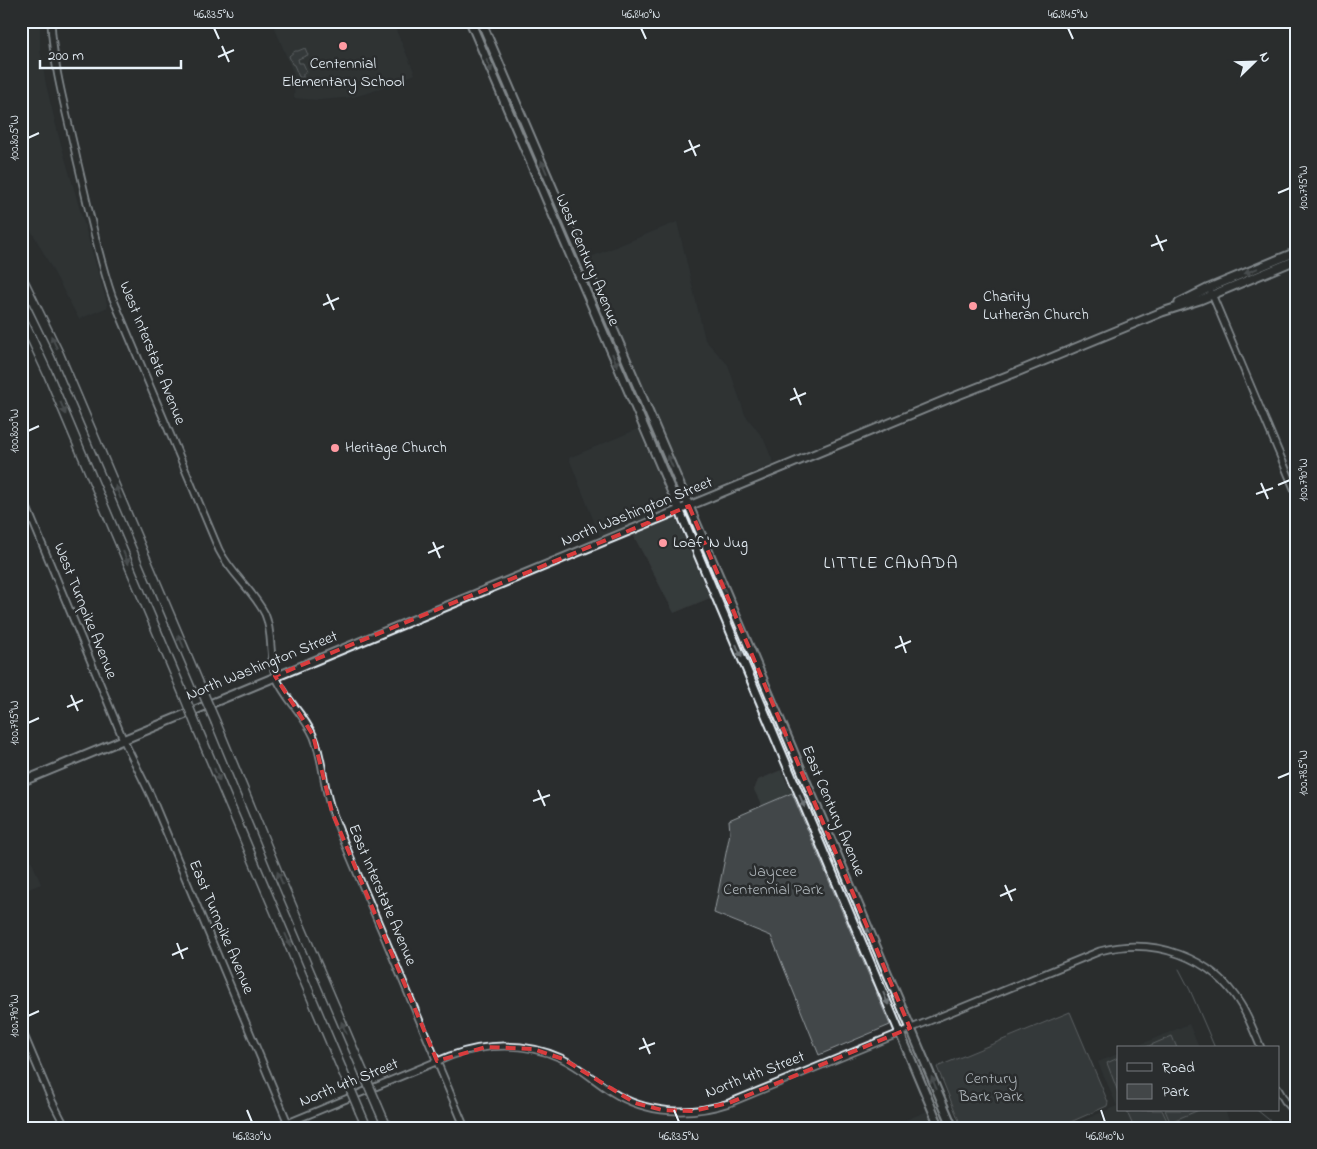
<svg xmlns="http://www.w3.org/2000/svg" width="1317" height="1149" font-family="'Indie Flower',sans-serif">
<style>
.built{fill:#363a3b}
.green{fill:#424648;stroke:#959ca0}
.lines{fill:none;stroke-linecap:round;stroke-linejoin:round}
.stream{stroke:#989fa3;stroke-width:1}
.minor-casing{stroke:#e8f1f8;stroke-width:9}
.major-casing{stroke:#e8f1f8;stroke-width:11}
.highway-casing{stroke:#e8f1f8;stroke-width:11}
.minor{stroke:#2a2d2e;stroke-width:5.5}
.major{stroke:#2a2d2e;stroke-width:7}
.highway{stroke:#2a2d2e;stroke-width:8}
.highway-bridge-casing{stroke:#e8f1f8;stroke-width:11;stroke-linecap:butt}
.highway-bridge{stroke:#2a2d2e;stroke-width:8}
.oneway{fill:#6c7275}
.marked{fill:none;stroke:#d83c3d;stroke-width:4;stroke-dasharray:10 6;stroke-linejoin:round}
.ticks{fill:none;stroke:#e8f1f8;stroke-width:2}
.poi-dot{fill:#ff9aa2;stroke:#2a2d2e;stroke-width:2}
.labels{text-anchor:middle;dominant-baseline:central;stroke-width:5;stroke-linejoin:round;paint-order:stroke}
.poi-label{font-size:16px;fill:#e8f1f8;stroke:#2a2d2e;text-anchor:start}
.street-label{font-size:16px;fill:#e8f1f8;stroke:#2a2d2e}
.park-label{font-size:16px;fill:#aeb5ba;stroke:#2a2d2e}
.neighbourhood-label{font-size:18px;letter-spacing:1px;fill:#e8f1f8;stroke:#2a2d2e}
.neatline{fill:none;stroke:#e8f1f8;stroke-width:2}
.ticks-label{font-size:12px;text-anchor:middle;fill:#e8f1f8}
</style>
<rect width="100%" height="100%" fill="#2a2d2e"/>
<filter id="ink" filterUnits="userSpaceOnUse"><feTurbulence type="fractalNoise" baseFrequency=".02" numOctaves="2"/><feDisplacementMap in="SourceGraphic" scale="10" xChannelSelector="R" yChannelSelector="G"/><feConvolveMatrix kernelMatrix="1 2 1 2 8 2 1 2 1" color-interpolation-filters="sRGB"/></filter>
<g filter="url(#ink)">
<g class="built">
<polygon points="21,21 40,21 40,50 46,85 58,134 108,307 79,319 34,235 21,215"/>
<polygon points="272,21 392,21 415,74 371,92 353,97 319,100 294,98 295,84 293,72"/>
<polygon points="677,222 705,340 728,365 745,415 763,438 774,464 689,498 586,259"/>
<polygon points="638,429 710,598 674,613 629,527 601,539 569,458"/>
<polygon points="781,770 792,793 762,806 754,790 758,780"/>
<polygon points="21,836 41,884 21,892"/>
<polygon points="1189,1024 1199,1048 1132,1048"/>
<polygon points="1118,1054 1118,1110 1225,1110 1232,1128 1065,1128 1117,1106 1098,1062"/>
<polygon points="930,1110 937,1128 887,1128"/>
</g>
<g class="green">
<polygon points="305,48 308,55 298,59 299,63 303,63 307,72 303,74 303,78 299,77 294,65 292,64 289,56 295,51 298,51"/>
<polygon points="792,793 890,1025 819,1055 771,936 714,913 730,833 729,820"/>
<polygon points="1070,1012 1108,1102 1107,1106 1057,1128 962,1128 937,1067"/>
<polygon points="1172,1036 1177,1048 1144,1048"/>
<polygon points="1118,1058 1118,1092 1107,1063"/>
<polygon points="1132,1110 1162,1110 1168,1123 1156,1128 1134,1128 1127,1112"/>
<polygon points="1165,1110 1199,1110 1170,1122"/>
</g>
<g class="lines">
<g class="stream">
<polyline points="1179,969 1190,990 1215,1048"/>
<polyline points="1257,1110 1273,1123 1282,1128"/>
</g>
<g class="minor-casing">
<g id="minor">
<path d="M51 21C53 68 67 114 77 160 88 205 97 252 112 296L219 550C231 574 253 590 265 614 274 635 268 657 276 677 285 699 304 714 314 737 324 762 323 790 333 814 348 853 365 891 381 929 409 995 437 1062 465 1128"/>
<polyline points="1211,292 1296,493"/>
<polyline points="21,493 123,739 151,796 290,1128"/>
<polyline points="21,1028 52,1101 66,1128"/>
<polyline points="1278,1089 1285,1101 1296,1113"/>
<path d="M276 1128 450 1056C486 1043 526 1042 561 1058 580 1067 595 1081 612 1092 647 1114 690 1116 729 1103L1100 951C1154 937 1212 956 1241 1005 1249 1018 1255 1034 1261 1048"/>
</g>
</g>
<g class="major-casing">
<g id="major">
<polyline points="470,21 679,509 940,1128"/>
<polyline points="481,21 725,590 953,1128"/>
<polyline points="1179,303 1209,288 1296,252"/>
<polyline points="21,782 948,399 1017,372 1162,312 1200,300 1296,260"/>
</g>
</g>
<g class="highway-casing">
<g id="highway">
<polyline points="21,276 59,354 200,686"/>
<polyline points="21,316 48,374 183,693"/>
<polyline points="216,723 282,883 363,1072"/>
<polyline points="198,730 346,1079"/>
<polyline points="378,1107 387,1128"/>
<polyline points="360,1112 367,1128"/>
</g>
</g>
<use href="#minor" class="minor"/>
<use href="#major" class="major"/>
<use href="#highway" class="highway"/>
<g class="highway-bridge-casing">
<g id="highway-bridge">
<polyline points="200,686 216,723"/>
<polyline points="183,693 198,730"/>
<polyline points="363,1072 378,1107"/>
<polyline points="346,1079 360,1112"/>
</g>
</g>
<use href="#highway-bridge" class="highway-bridge"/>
</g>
<defs><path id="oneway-solid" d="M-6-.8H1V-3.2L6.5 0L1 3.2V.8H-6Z" transform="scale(1.25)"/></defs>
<g class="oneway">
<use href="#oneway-solid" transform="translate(489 66) rotate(67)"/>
<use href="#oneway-solid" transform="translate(544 167) rotate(-113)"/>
<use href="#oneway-solid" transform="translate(1251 271) rotate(158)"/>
<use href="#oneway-solid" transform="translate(54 342) rotate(-115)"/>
<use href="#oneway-solid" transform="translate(615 360) rotate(67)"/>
<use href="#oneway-solid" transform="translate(63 408) rotate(67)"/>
<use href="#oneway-solid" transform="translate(670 461) rotate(-113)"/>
<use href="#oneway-solid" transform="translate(118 492) rotate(-113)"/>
<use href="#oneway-solid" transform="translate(126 558) rotate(67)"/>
<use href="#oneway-solid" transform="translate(723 586) rotate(-113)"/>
<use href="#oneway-solid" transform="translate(181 641) rotate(-113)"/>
<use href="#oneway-solid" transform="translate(739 651) rotate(67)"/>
<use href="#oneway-solid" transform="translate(786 735) rotate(-113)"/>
<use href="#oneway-solid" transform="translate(217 775) rotate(67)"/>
<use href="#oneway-solid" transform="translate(802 801) rotate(67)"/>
<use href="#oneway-solid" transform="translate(280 878) rotate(-113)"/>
<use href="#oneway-solid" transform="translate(870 933) rotate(-113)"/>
<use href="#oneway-solid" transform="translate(288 940) rotate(67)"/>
<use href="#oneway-solid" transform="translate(886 999) rotate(67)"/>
<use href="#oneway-solid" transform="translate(344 1028) rotate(-113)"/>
<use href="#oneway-solid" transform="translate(934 1083) rotate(-113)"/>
</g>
</g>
<path d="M0 0H1317V1149H0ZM689 506 910 1028 729 1103 693 1111 662 1110 635 1103 563 1059 533 1049 486 1047 437 1061 332 812 313 735 275 676Z" fill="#2a2d2e" fill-opacity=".55" fill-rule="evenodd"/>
<path class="marked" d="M689 506 910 1028 729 1103 693 1111 662 1110 635 1103 563 1059 533 1049 486 1047 437 1061 332 812 313 735 275 676Z"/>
<path class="ticks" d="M214 28 219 39M641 28 646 39M1068 28 1073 39M222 46 229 62M218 57 234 50M28 138 39 133M689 140 696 156M684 152 700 145M1278 193 1290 188M1156 235 1163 251M1151 246 1167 240M327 294 334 310M323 305 339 298M794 388 801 405M790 400 806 393M28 431 39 426M1261 483 1268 499M1278 485 1290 480M1256 494 1273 488M433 542 440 558M428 553 444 546M900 636 906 653M895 648 911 641M71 695 78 711M67 707 83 700M28 723 39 718M1278 778 1290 773M538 790 545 806M533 801 550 795M1005 885 1012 901M1000 896 1016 889M177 943 183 959M172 955 188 948M28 1016 39 1011M643 1038 650 1054M639 1049 655 1043M247 1110 252 1122M674 1110 679 1122M1101 1110 1105 1122"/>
<g class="poi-dot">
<circle cx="343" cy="46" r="5"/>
<circle cx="973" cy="306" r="5"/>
<circle cx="335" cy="448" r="5"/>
<circle cx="663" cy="543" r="5"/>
</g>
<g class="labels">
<g class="poi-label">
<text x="343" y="64" text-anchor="middle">Centennial<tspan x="343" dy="18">Elementary School</tspan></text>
<text x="983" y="297">Charity<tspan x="983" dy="18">Lutheran Church</tspan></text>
<text x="345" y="448">Heritage Church</text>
<text x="673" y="543">Loaf 'N Jug</text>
</g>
<g class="street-label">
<text transform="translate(587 260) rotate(67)">West Century Avenue</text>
<text transform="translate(152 353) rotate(68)">West Interstate Avenue</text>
<text transform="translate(637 512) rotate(-22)">North Washington Street</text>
<text transform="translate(85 611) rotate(68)">West Turnpike Avenue</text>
<text transform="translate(262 666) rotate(-22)">North Washington Street</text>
<text transform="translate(833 811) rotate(67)">East Century Avenue</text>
<text transform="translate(382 895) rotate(67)">East Interstate Avenue</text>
<text transform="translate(221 927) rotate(67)">East Turnpike Avenue</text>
<text transform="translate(755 1075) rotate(-21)">North 4th Street</text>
<text transform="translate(349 1083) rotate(-22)">North 4th Street</text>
</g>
<g class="park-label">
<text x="773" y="872">Jaycee<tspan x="773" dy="18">Centennial Park</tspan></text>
<text x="991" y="1079">Century<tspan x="991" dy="18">Bark Park</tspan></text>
</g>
<g class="neighbourhood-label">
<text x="891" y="564">LITTLE CANADA</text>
</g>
</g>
<rect width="1317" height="1149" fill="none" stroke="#2a2d2e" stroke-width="55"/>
<rect x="1117" y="1046" width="162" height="65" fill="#2a2d2e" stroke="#767b7f"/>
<rect x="1127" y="1063" width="25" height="8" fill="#2a2d2e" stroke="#767b7f"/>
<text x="1162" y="1072" font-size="15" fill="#e8f1f8">Road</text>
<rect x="1127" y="1084" width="25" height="15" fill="#424648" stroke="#767b7f"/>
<text x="1162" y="1096" font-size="15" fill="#e8f1f8">Park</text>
<g transform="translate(1254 62) rotate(67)" stroke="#2a2d2e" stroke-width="4" paint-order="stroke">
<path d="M0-4L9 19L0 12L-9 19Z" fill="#e8f1f8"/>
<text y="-8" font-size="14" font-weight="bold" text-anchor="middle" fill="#e8f1f8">N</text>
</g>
<path d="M40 60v8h141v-8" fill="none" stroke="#e8f1f8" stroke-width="2.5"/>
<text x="48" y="60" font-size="15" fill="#e8f1f8" stroke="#2a2d2e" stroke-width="4" paint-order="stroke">200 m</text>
<rect x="28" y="28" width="1262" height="1094" class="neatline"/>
<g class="ticks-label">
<text x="214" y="18">46.835°N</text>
<text x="641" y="18">46.840°N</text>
<text x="1068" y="18">46.845°N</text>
<text transform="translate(14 138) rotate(-90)" y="4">100.805°W</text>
<text transform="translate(1303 188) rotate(-90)" y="4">100.795°W</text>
<text transform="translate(14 431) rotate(-90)" y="4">100.800°W</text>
<text transform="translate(1303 480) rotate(-90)" y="4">100.790°W</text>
<text transform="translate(14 723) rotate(-90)" y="4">100.795°W</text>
<text transform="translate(1303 773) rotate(-90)" y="4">100.785°W</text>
<text transform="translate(14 1016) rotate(-90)" y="4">100.790°W</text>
<text x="252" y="1140">46.830°N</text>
<text x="679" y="1140">46.835°N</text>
<text x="1105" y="1140">46.840°N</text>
</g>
</svg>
